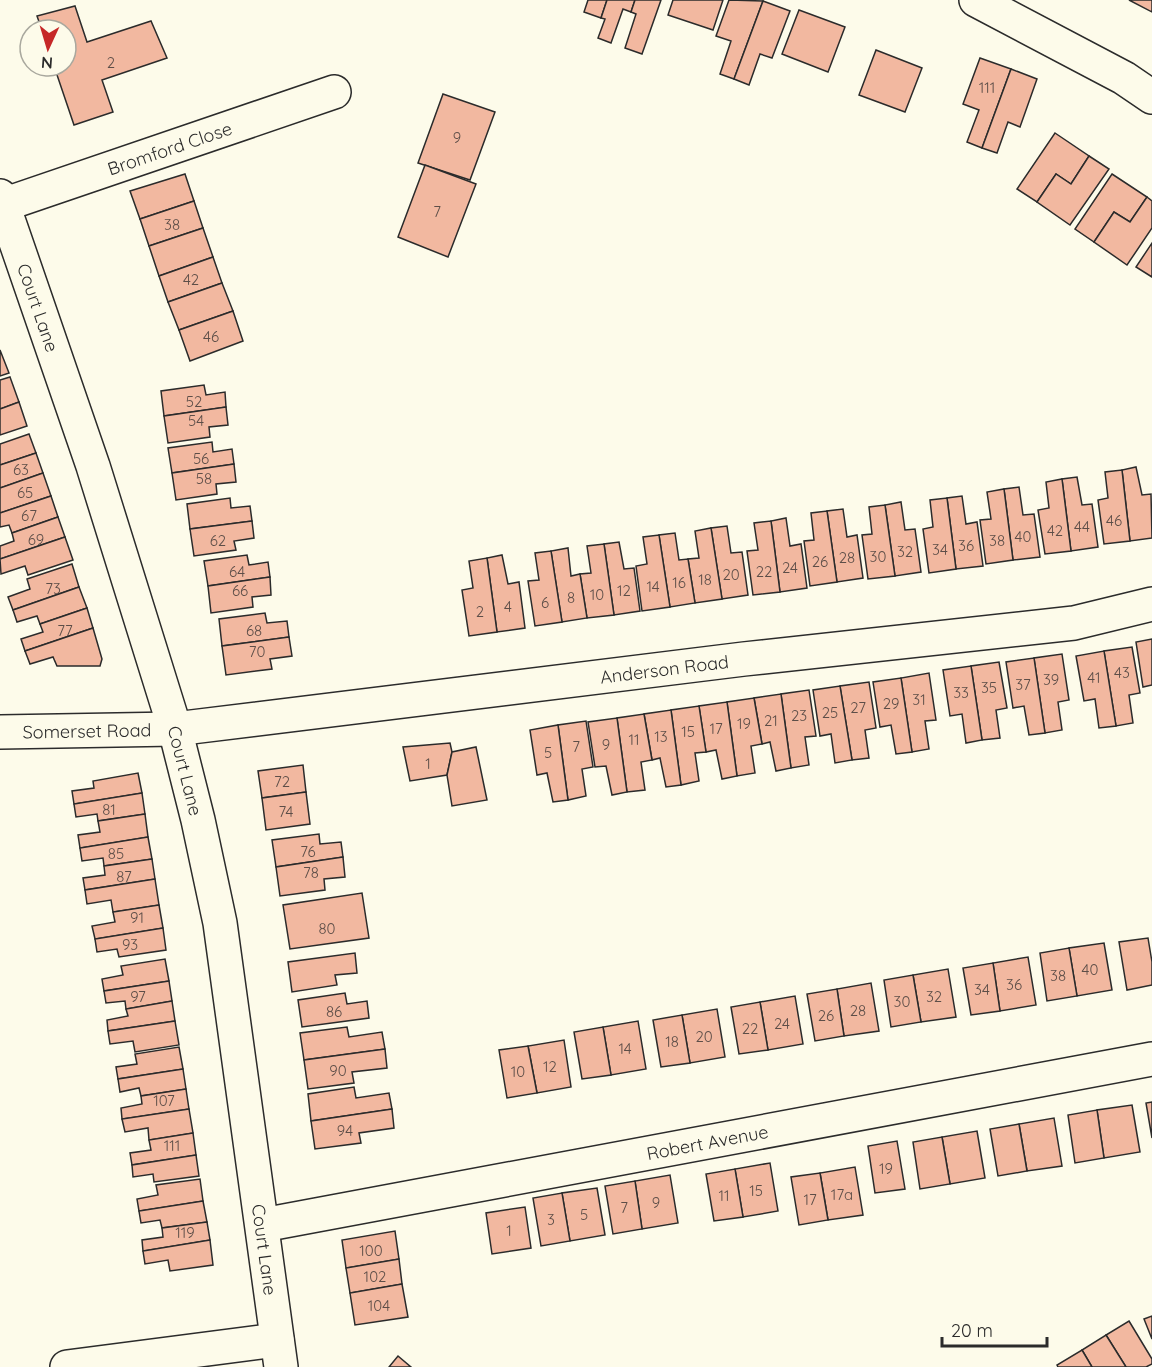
<svg xmlns="http://www.w3.org/2000/svg" width="1152" height="1367" font-family="Quicksand,sans-serif">
<style>
.building{fill:#f2b8a0;stroke:#2b2b2b;stroke-width:1.5}
.lines{fill:none;stroke-linecap:round;stroke-linejoin:round}
.minor-casing{stroke:#2b2b2b;stroke-width:36}
.minor{stroke:#fdfbea;stroke-width:33}
.labels{text-anchor:middle;dominant-baseline:central;stroke-width:4.5;stroke-linejoin:round;paint-order:stroke}
.number-label{font-size:15px;fill:#5d4e48}
.street-label{font-size:18px;fill:#2b2b2b;stroke:#fdfbea}
</style>
<rect width="100%" height="100%" fill="#fdfbea"/>
<g class="building">
<polygon points="588,0 607,0 601,18 584,12"/>
<polygon points="607,0 635,0 631,12 623,9 611,43 598,38 605,19 601,18"/>
<polygon points="635,0 661,0 642,54 625,48 636,14 631,12"/>
<polygon points="673,0 723,0 713,30 668,15"/>
<polygon points="729,0 763,1 734,79 720,74 731,41 716,36"/>
<polygon points="1129,0 1152,0 1152,12"/>
<polygon points="763,1 790,11 772,58 760,54 749,85 734,79"/>
<polygon points="75,6 87,42 151,21 167,58 102,80 113,112 74,125 54,66 66,66 66,30 42,30 37,16"/>
<polygon points="799,10 845,27 828,72 782,54"/>
<polygon points="876,50 922,68 905,112 859,95"/>
<polygon points="980,58 1011,69 982,148 967,142 979,110 963,104"/>
<polygon points="1011,69 1037,79 1020,127 1008,122 997,153 982,148"/>
<polygon points="443,94 495,112 470,180 418,163"/>
<polygon points="1055,133 1089,156 1071,184 1056,174 1037,202 1017,189"/>
<polygon points="1089,156 1109,169 1070,225 1037,202 1056,174 1071,184"/>
<polygon points="425,165 476,184 448,257 398,237"/>
<polygon points="185,174 194,201 140,219 130,191"/>
<polygon points="1112,174 1147,197 1130,222 1114,212 1094,242 1075,229"/>
<polygon points="1147,197 1152,201 1152,228 1127,265 1094,242 1114,212 1130,222"/>
<polygon points="194,201 203,228 149,246 140,219"/>
<polygon points="203,228 213,257 159,276 149,246"/>
<polygon points="1152,243 1152,277 1136,267"/>
<polygon points="213,257 222,283 168,302 159,276"/>
<polygon points="222,283 233,311 179,330 168,302"/>
<polygon points="233,311 243,341 190,361 179,330"/>
<polygon points="0,350 9,373 0,376"/>
<polygon points="10,377 19,402 0,409 0,380"/>
<polygon points="204,385 206,395 225,392 226,407 164,416 161,391"/>
<polygon points="19,402 27,426 0,435 0,409"/>
<polygon points="226,407 228,425 209,427 210,437 168,443 164,416"/>
<polygon points="29,434 36,453 0,465 0,444"/>
<polygon points="212,442 213,452 232,449 234,464 172,473 168,448"/>
<polygon points="36,453 43,473 0,488 0,465"/>
<polygon points="234,464 236,482 216,484 217,494 176,500 172,473"/>
<polygon points="1136,467 1142,495 1151,494 1152,538 1130,541 1122,470"/>
<polygon points="1122,470 1130,541 1104,544 1098,500 1108,498 1105,472"/>
<polygon points="43,473 51,496 0,513 0,488"/>
<polygon points="1077,477 1082,505 1092,504 1098,547 1071,551 1062,479"/>
<polygon points="1062,479 1071,551 1045,554 1038,510 1049,508 1046,482"/>
<polygon points="1019,487 1023,515 1034,514 1040,557 1013,560 1004,489"/>
<polygon points="1004,489 1013,560 986,564 980,520 991,519 987,492"/>
<polygon points="51,496 58,517 12,533 9,525 0,527 0,513"/>
<polygon points="962,496 966,524 977,522 983,566 956,569 947,498"/>
<polygon points="230,498 231,508 250,506 252,521 190,529 187,504"/>
<polygon points="947,498 956,569 929,573 923,529 933,527 930,500"/>
<polygon points="901,502 905,530 915,529 921,572 895,576 885,505"/>
<polygon points="885,505 895,576 868,579 862,535 872,534 869,507"/>
<polygon points="843,509 847,537 857,535 863,578 837,582 827,511"/>
<polygon points="827,511 837,582 810,586 804,541 814,540 811,513"/>
<polygon points="58,517 65,537 0,559 0,546 14,541 12,533"/>
<polygon points="786,518 790,546 801,544 807,588 780,592 771,521"/>
<polygon points="252,521 254,538 234,541 236,550 194,556 190,529"/>
<polygon points="771,521 780,592 753,595 747,551 758,550 754,523"/>
<polygon points="727,526 731,553 742,552 748,595 722,599 711,528"/>
<polygon points="711,528 722,599 695,603 688,559 699,558 695,531"/>
<polygon points="675,533 679,560 688,559 695,603 670,607 659,535"/>
<polygon points="659,535 670,607 642,611 636,566 647,564 643,537"/>
<polygon points="65,537 73,560 28,575 25,566 1,574 0,559"/>
<polygon points="619,542 624,569 634,568 640,611 614,615 604,544"/>
<polygon points="604,544 614,615 587,618 580,574 591,573 587,546"/>
<polygon points="568,548 571,576 580,574 587,618 562,622 551,551"/>
<polygon points="551,551 562,622 535,626 528,581 539,580 535,553"/>
<polygon points="247,555 249,565 268,562 270,577 208,586 204,561"/>
<polygon points="502,555 508,584 519,582 525,628 497,632 487,558"/>
<polygon points="487,558 497,632 469,636 462,590 473,588 469,561"/>
<polygon points="72,564 79,587 13,610 8,597 30,589 27,579"/>
<polygon points="270,577 271,595 252,597 253,607 211,613 208,586"/>
<polygon points="79,587 87,608 40,624 37,616 17,622 13,610"/>
<polygon points="87,608 93,628 25,651 21,639 43,632 40,624"/>
<polygon points="265,613 267,623 287,621 289,637 222,646 219,619"/>
<polygon points="93,628 102,659 100,666 57,666 53,657 30,664 25,651"/>
<polygon points="289,637 292,656 270,659 272,669 226,675 222,646"/>
<polygon points="1152,639 1152,685 1143,687 1136,642"/>
<polygon points="1132,647 1140,693 1129,695 1133,723 1116,726 1104,651"/>
<polygon points="1104,651 1116,726 1099,728 1095,699 1084,701 1076,656"/>
<polygon points="1062,654 1069,700 1058,702 1062,730 1045,733 1034,658"/>
<polygon points="1034,658 1045,733 1029,735 1024,706 1013,708 1006,662"/>
<polygon points="999,662 1007,708 996,710 1000,738 982,740 971,666"/>
<polygon points="971,666 982,740 966,743 962,714 950,716 943,670"/>
<polygon points="929,673 936,720 925,721 929,749 912,752 901,678"/>
<polygon points="901,678 912,752 896,754 891,725 880,727 873,682"/>
<polygon points="869,682 876,728 865,730 869,758 852,760 840,686"/>
<polygon points="840,686 852,760 835,763 831,734 820,736 813,690"/>
<polygon points="809,690 816,736 805,737 809,765 791,768 781,694"/>
<polygon points="781,694 791,768 776,771 770,742 762,744 754,698"/>
<polygon points="754,698 762,744 751,746 755,773 737,776 727,702"/>
<polygon points="727,702 737,776 722,779 716,750 706,752 699,706"/>
<polygon points="699,706 706,752 695,753 699,781 681,785 671,710"/>
<polygon points="671,710 681,785 666,787 660,758 652,760 644,714"/>
<polygon points="644,714 652,760 641,762 645,790 627,792 617,718"/>
<polygon points="617,718 627,792 612,795 606,766 595,767 588,722"/>
<polygon points="586,721 593,767 582,769 586,796 568,800 558,725"/>
<polygon points="558,725 568,800 553,802 547,773 537,775 530,730"/>
<polygon points="450,743 452,752 447,775 410,781 403,747"/>
<polygon points="476,747 487,800 452,806 447,775 452,752"/>
<polygon points="303,765 306,792 262,798 258,771"/>
<polygon points="138,773 142,793 74,804 72,791 94,788 93,781"/>
<polygon points="306,792 310,824 266,830 262,798"/>
<polygon points="142,793 145,814 98,821 97,814 76,817 74,804"/>
<polygon points="145,814 148,837 80,848 78,835 100,832 98,821"/>
<polygon points="319,834 320,844 341,842 343,857 276,867 272,840"/>
<polygon points="148,837 152,859 104,866 103,858 82,861 80,848"/>
<polygon points="343,857 345,877 324,879 325,890 280,896 276,867"/>
<polygon points="152,859 155,879 85,890 83,878 105,875 104,866"/>
<polygon points="155,879 159,905 113,912 111,900 87,904 85,890"/>
<polygon points="362,893 369,938 290,949 283,905"/>
<polygon points="159,905 163,928 95,939 92,926 115,922 113,912"/>
<polygon points="163,928 166,950 119,957 117,949 97,952 95,939"/>
<polygon points="1148,938 1152,962 1152,985 1127,990 1119,942"/>
<polygon points="1104,943 1112,990 1077,996 1069,948"/>
<polygon points="1069,948 1077,996 1047,1001 1040,953"/>
<polygon points="355,953 357,973 335,975 337,985 292,992 288,962"/>
<polygon points="1028,957 1036,1005 1000,1011 993,963"/>
<polygon points="165,959 169,981 104,991 102,979 123,975 121,966"/>
<polygon points="993,963 1000,1011 971,1015 963,968"/>
<polygon points="948,969 956,1017 921,1022 913,975"/>
<polygon points="913,975 921,1022 891,1027 884,980"/>
<polygon points="169,981 172,1001 126,1009 125,1001 106,1003 104,991"/>
<polygon points="871,983 879,1031 844,1036 837,989"/>
<polygon points="837,989 844,1036 815,1041 807,994"/>
<polygon points="345,993 347,1004 367,1001 369,1018 302,1027 298,1000"/>
<polygon points="795,996 803,1044 768,1050 760,1002"/>
<polygon points="172,1001 175,1021 108,1031 107,1020 128,1016 126,1009"/>
<polygon points="760,1002 768,1050 739,1054 731,1007"/>
<polygon points="717,1009 725,1057 690,1063 682,1015"/>
<polygon points="682,1015 690,1063 661,1067 653,1020"/>
<polygon points="175,1021 179,1045 135,1052 133,1041 110,1044 108,1031"/>
<polygon points="638,1021 646,1069 611,1075 603,1027"/>
<polygon points="347,1027 349,1037 382,1032 385,1049 304,1060 300,1033"/>
<polygon points="603,1027 611,1075 582,1079 574,1032"/>
<polygon points="564,1040 571,1087 537,1093 528,1046"/>
<polygon points="528,1046 537,1093 507,1098 499,1050"/>
<polygon points="179,1047 183,1069 118,1079 116,1067 137,1064 135,1054"/>
<polygon points="385,1049 387,1068 352,1072 354,1083 308,1089 304,1060"/>
<polygon points="183,1069 186,1089 141,1096 139,1088 120,1092 118,1079"/>
<polygon points="354,1087 356,1098 389,1093 392,1109 311,1121 308,1094"/>
<polygon points="186,1089 189,1109 122,1119 121,1108 142,1104 141,1096"/>
<polygon points="1152,1102 1152,1138 1146,1103"/>
<polygon points="1132,1105 1140,1152 1104,1158 1097,1110"/>
<polygon points="189,1109 193,1133 149,1140 148,1128 125,1132 122,1119"/>
<polygon points="392,1109 394,1128 359,1133 361,1143 315,1149 311,1121"/>
<polygon points="1097,1110 1104,1158 1075,1163 1068,1115"/>
<polygon points="1054,1118 1062,1166 1027,1171 1019,1124"/>
<polygon points="1019,1124 1027,1171 998,1176 990,1129"/>
<polygon points="977,1131 985,1178 950,1184 942,1137"/>
<polygon points="193,1133 196,1155 132,1165 130,1153 151,1150 149,1140"/>
<polygon points="942,1137 950,1184 920,1189 913,1142"/>
<polygon points="897,1141 905,1189 875,1193 868,1146"/>
<polygon points="196,1155 199,1176 154,1182 153,1174 133,1177 132,1165"/>
<polygon points="770,1163 778,1211 743,1217 735,1169"/>
<polygon points="855,1167 863,1215 828,1220 820,1173"/>
<polygon points="735,1169 743,1217 714,1221 706,1174"/>
<polygon points="820,1173 828,1220 799,1225 791,1177"/>
<polygon points="670,1175 678,1223 642,1229 635,1181"/>
<polygon points="200,1179 203,1201 139,1211 137,1199 158,1195 156,1185"/>
<polygon points="635,1181 642,1229 613,1234 605,1186"/>
<polygon points="597,1188 605,1235 570,1241 562,1193"/>
<polygon points="562,1193 570,1241 541,1246 533,1198"/>
<polygon points="203,1201 207,1222 162,1228 160,1220 141,1223 139,1211"/>
<polygon points="525,1207 531,1248 492,1254 486,1213"/>
<polygon points="207,1222 210,1240 143,1251 142,1240 163,1237 162,1228"/>
<polygon points="395,1231 399,1259 346,1268 342,1240"/>
<polygon points="210,1240 213,1265 170,1271 168,1260 145,1264 143,1251"/>
<polygon points="399,1259 402,1284 350,1293 346,1268"/>
<polygon points="402,1284 408,1317 355,1325 350,1293"/>
<polygon points="1152,1316 1152,1339 1144,1319"/>
<polygon points="1129,1321 1152,1359 1152,1364 1146,1367 1126,1367 1106,1335"/>
<polygon points="1106,1335 1126,1367 1092,1367 1082,1350"/>
<polygon points="1082,1350 1092,1367 1058,1367 1057,1365"/>
<polygon points="398,1356 411,1367 389,1367"/>
</g>
<g class="lines">
<g class="minor-casing">
<g id="minor">
<polyline points="976,0 1124,78 1152,97"/>
<path id="s1" d="M0 196 93 466 175 729 198 820 220 923 281 1367"/>
<path id="s2" d="M3 205 334 92"/>
<path id="s3" d="M0 732 175 729 744 659 1074 623 1152 604"/>
<path id="s4" d="M263 1225 1152 1059"/>
<polyline points="67,1367 277,1340"/>
</g>
</g>
<use href="#minor" class="minor"/>
</g>
<g class="labels">
<g class="number-label">
<text x="111" y="62">2</text>
<text x="987" y="87">111</text>
<text x="457" y="137">9</text>
<text x="437" y="211">7</text>
<text x="172" y="224">38</text>
<text x="191" y="279">42</text>
<text x="211" y="336">46</text>
<text x="194" y="401">52</text>
<text x="196" y="420">54</text>
<text x="201" y="458">56</text>
<text x="21" y="469">63</text>
<text x="204" y="478">58</text>
<text x="25" y="492">65</text>
<text x="29" y="515">67</text>
<text x="1114" y="520">46</text>
<text x="1082" y="526">44</text>
<text x="1055" y="530">42</text>
<text x="1023" y="536">40</text>
<text x="36" y="539">69</text>
<text x="218" y="540">62</text>
<text x="997" y="540">38</text>
<text x="966" y="545">36</text>
<text x="940" y="549">34</text>
<text x="905" y="551">32</text>
<text x="878" y="556">30</text>
<text x="847" y="557">28</text>
<text x="820" y="561">26</text>
<text x="790" y="567">24</text>
<text x="237" y="571">64</text>
<text x="764" y="571">22</text>
<text x="731" y="574">20</text>
<text x="705" y="579">18</text>
<text x="679" y="582">16</text>
<text x="653" y="586">14</text>
<text x="53" y="588">73</text>
<text x="240" y="590">66</text>
<text x="624" y="590">12</text>
<text x="597" y="594">10</text>
<text x="571" y="597">8</text>
<text x="545" y="602">6</text>
<text x="508" y="606">4</text>
<text x="480" y="611">2</text>
<text x="65" y="630">77</text>
<text x="254" y="630">68</text>
<text x="257" y="651">70</text>
<text x="1122" y="672">43</text>
<text x="1094" y="677">41</text>
<text x="1051" y="679">39</text>
<text x="1023" y="684">37</text>
<text x="989" y="687">35</text>
<text x="961" y="692">33</text>
<text x="919" y="699">31</text>
<text x="891" y="703">29</text>
<text x="858" y="707">27</text>
<text x="830" y="712">25</text>
<text x="799" y="715">23</text>
<text x="771" y="720">21</text>
<text x="744" y="723">19</text>
<text x="716" y="728">17</text>
<text x="688" y="731">15</text>
<text x="661" y="736">13</text>
<text x="634" y="739">11</text>
<text x="606" y="744">9</text>
<text x="576" y="746">7</text>
<text x="548" y="752">5</text>
<text x="428" y="763">1</text>
<text x="282" y="781">72</text>
<text x="109" y="809">81</text>
<text x="286" y="811">74</text>
<text x="308" y="851">76</text>
<text x="116" y="853">85</text>
<text x="311" y="872">78</text>
<text x="124" y="876">87</text>
<text x="137" y="917">91</text>
<text x="327" y="928">80</text>
<text x="130" y="944">93</text>
<text x="1090" y="969">40</text>
<text x="1058" y="975">38</text>
<text x="1014" y="984">36</text>
<text x="982" y="989">34</text>
<text x="138" y="996">97</text>
<text x="934" y="996">32</text>
<text x="902" y="1001">30</text>
<text x="858" y="1010">28</text>
<text x="334" y="1011">86</text>
<text x="826" y="1015">26</text>
<text x="782" y="1023">24</text>
<text x="750" y="1028">22</text>
<text x="704" y="1036">20</text>
<text x="672" y="1041">18</text>
<text x="625" y="1048">14</text>
<text x="550" y="1066">12</text>
<text x="338" y="1070">90</text>
<text x="518" y="1071">10</text>
<text x="164" y="1100">107</text>
<text x="345" y="1130">94</text>
<text x="172" y="1145">111</text>
<text x="886" y="1168">19</text>
<text x="756" y="1190">15</text>
<text x="842" y="1194">17a</text>
<text x="724" y="1195">11</text>
<text x="810" y="1199">17</text>
<text x="656" y="1202">9</text>
<text x="624" y="1207">7</text>
<text x="584" y="1214">5</text>
<text x="551" y="1219">3</text>
<text x="509" y="1230">1</text>
<text x="185" y="1232">119</text>
<text x="371" y="1250">100</text>
<text x="375" y="1276">102</text>
<text x="379" y="1305">104</text>
</g>
<g class="street-label">
<text stroke="none"><textPath href="#s2" startOffset="176">Bromford Close</textPath></text>
<text stroke="none"><textPath href="#s1" startOffset="118">Court Lane</textPath></text>
<text stroke="none"><textPath href="#s3" startOffset="668">Anderson Road</textPath></text>
<text stroke="none"><textPath href="#s3" startOffset="87">Somerset Road</textPath></text>
<text stroke="none"><textPath href="#s1" startOffset="604">Court Lane</textPath></text>
<text stroke="none"><textPath href="#s4" startOffset="452">Robert Avenue</textPath></text>
<text stroke="none"><textPath href="#s1" startOffset="1090">Court Lane</textPath></text>
</g>
</g>
<g transform="translate(48 48) rotate(184)"><circle r="28" fill="#fdfbea" stroke="#a9a89e" stroke-width="1.5"/>
<path d="M0-4.5L10 22L0 15L-10 22Z" fill="#c62828"/>
<text y="-9" font-size="16" font-weight="bold" text-anchor="middle" fill="#2b2b2b">N</text>
</g>
<path d="M942 1337v9h105v-9" fill="none" stroke="#2b2b2b" stroke-width="3"/>
<text x="951" y="1337" font-size="18" fill="#2b2b2b" stroke="#fdfbea" stroke-width="4.5" paint-order="stroke">20 m</text>
</svg>
